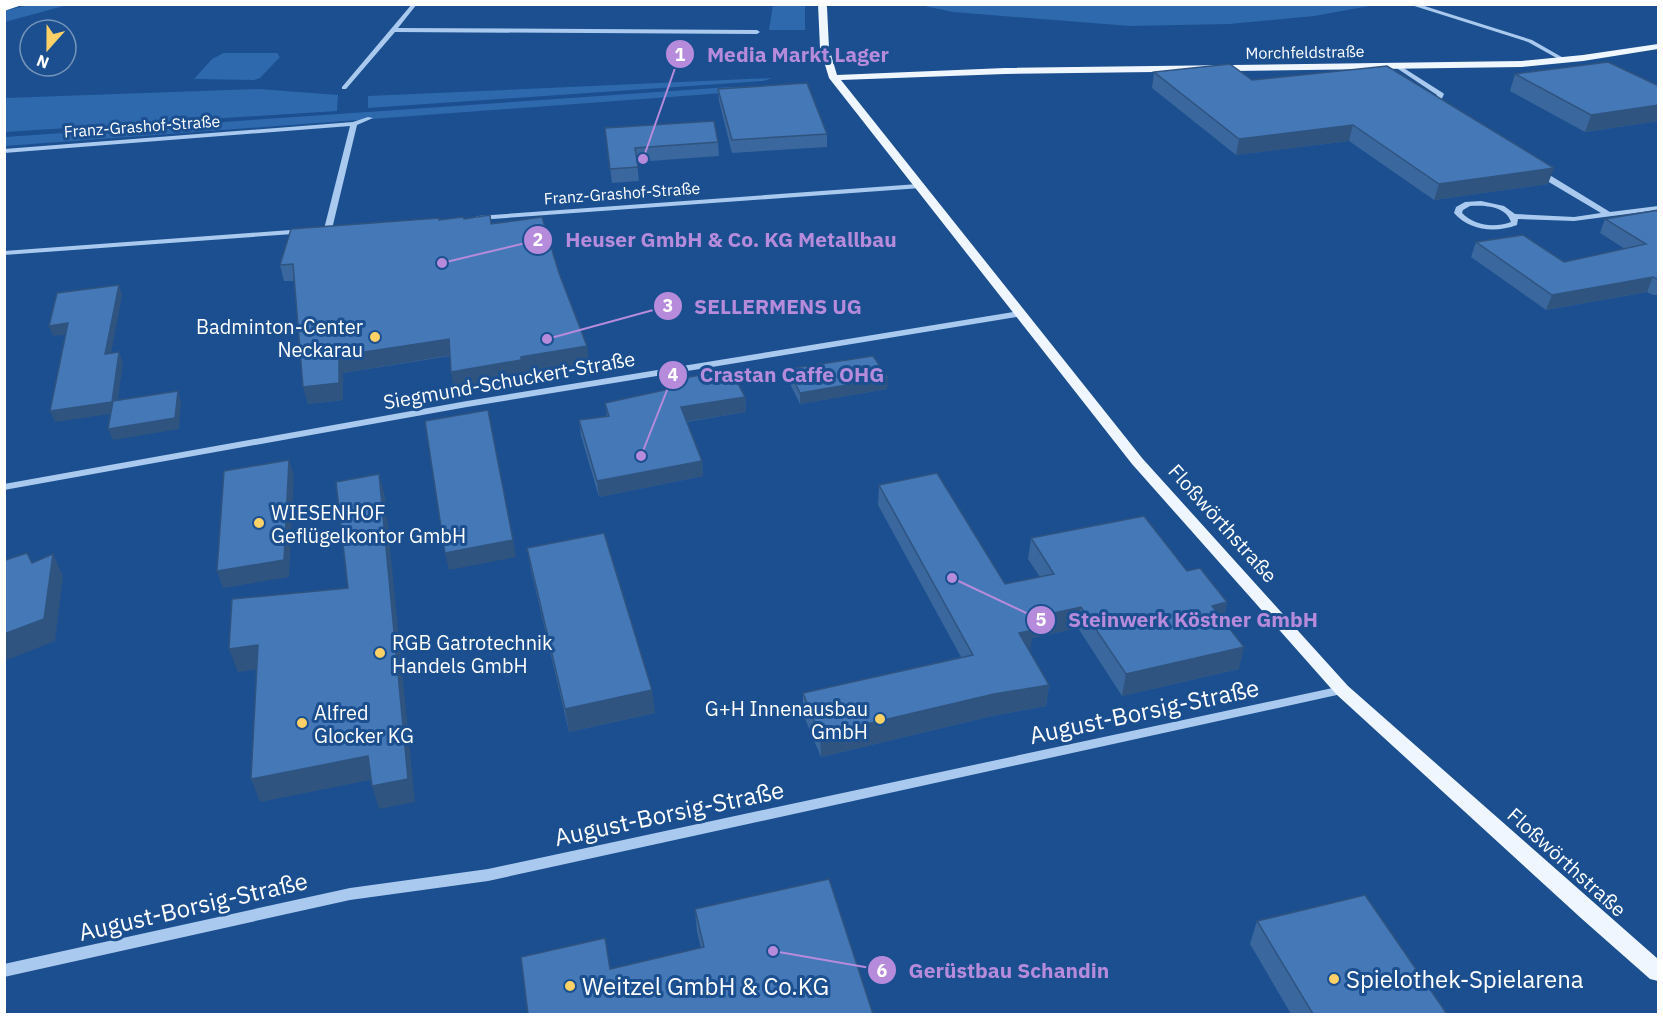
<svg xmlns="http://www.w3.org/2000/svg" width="1663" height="1019" font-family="'IBM Plex Sans',sans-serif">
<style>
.green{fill:#2e69ad}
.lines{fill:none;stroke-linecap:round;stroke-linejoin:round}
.minor{fill:#a9c9ee;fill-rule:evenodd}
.major{fill:#f0f6ff;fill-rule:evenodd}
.highway{fill:#fff;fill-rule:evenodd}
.wall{fill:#3a679d}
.shaded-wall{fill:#305480}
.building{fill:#4478b7;stroke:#305480;stroke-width:1.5}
.poi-dot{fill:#ffd166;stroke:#1b4f8f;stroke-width:2}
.labels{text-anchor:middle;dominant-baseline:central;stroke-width:6;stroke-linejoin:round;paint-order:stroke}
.far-street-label{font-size:16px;fill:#fff;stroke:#1b4f8f}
.poi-label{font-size:20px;fill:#fff;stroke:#1b4f8f;text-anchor:start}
.street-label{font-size:20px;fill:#fff;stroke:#1b4f8f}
.near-street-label{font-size:24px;fill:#fff;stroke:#1b4f8f}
.near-poi-label{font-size:24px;fill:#fff;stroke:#1b4f8f;text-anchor:start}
.leader{fill:none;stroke:#b68bdc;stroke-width:2}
.callout-dot{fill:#b68bdc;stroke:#1b4f8f;stroke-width:2}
.mark-label{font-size:18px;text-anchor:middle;font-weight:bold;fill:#fff}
.callout-label{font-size:21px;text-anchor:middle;font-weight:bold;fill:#b68bdc;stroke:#1b4f8f;stroke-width:6;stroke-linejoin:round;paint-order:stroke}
</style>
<rect width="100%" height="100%" fill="#1b4f8f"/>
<g class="green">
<polygon points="28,5 67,5 5,22 4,11"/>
<polygon points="773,5 805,5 805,30 769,30"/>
<polygon points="920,5 1375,4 1375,5 1314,16 1229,24 1130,26 953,12"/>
<polygon points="224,53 277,53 280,57 260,78 254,80 194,79 212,59"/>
<polygon points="772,78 763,81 368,108 368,96"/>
<polygon points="730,87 764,88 765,90 5,146 5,137"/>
<polygon points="259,89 338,95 337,111 5,132 5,98"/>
</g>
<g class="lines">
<g class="minor">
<polygon points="412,4 417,4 398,28 757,30 760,32 757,34 395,32 346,89 342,89 342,87"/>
<polygon points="1408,4 1418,4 1532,40 1567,60 1562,61 1528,42"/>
<polygon points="1395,65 1399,65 1443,93 1444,94 1437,109 1432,108 1437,95 1395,67"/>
<polygon points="368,117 373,118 357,125 332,229 328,231 324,229 350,126 4,153 4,149 353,122"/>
<path d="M1537 171H1543L1610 212 1658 206V210L1574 221 1518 219 1517 225C1495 233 1470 231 1454 213L1456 207 1465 202 1481 201 1504 206 1515 214 1574 217 1601 213 1537 175ZM1470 206C1484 205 1506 206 1511 222 1494 228 1475 226 1462 213L1463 210Z"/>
<polygon points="918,184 921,184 921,188 478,220 474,218 478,216"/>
<polygon points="304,229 307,229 307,233 4,255 4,251"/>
<polygon points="1020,311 1023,312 1023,316 467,407 4,490 4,484 467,401"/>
<polygon points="1342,686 1346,687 1348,690 1346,693 488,881 350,900 4,977 4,964 350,888 488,869"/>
</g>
<polygon class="major" points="818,4 826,4 827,7 829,48 837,75 1005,68 1522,61 1583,55 1658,44 1658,49 1583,61 1522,67 1005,74 841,80 1142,458 1348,686 1658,959 1658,981 1650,979 1582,919 1336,694 1132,464 829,78 820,48"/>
<polygon class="highway" points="21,4 19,6 4,11 4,5"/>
</g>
<g class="wall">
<polygon points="1154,72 1252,80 1548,184 1434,200 1349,141 1236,155 1152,88"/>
<polygon points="1515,74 1659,86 1659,121 1585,132 1510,91"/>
<polygon points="718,89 827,134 827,147 732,153 719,101"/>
<polygon points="605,128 718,142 719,156 637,162 639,181 612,183"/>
<polygon points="1659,210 1659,295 1653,295 1647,292 1546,310 1471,257 1476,242 1564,262 1625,249 1600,233 1605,219"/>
<polygon points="464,219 491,224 559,273 589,363 523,374 524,377 454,389 450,356 343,373 343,400 308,404 294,281 284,281 280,265 439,220"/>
<polygon points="788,369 887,389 800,404 788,380"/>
<polygon points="671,380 745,397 746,412 687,422 702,461 703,476 599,497 581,436 579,420 607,416 605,403 672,389"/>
<polygon points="879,485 1005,584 1040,577 1028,559 1031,538 1187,571 1227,602 1223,620 1239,669 1122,696 1078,628 1032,638 1029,651 1049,685 1046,706 992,716 821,757 803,714 803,693 961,657 878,505"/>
<polygon points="527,548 655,713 569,732 531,570"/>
<polygon points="695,909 873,1014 610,969 701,948 697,932"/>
<polygon points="1257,921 1447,1014 1291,1014 1250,944"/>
</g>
<g class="shaded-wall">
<polygon points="1659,105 1659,121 1585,132 1591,115"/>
<polygon points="1353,125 1349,141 1236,155 1239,139"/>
<polygon points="1554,168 1548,184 1434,200 1439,184"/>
<polygon points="1653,277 1647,292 1546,310 1552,295"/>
<polygon points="119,285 122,295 109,365 105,354"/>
<polygon points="68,323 72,334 53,336 49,326"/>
<polygon points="449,339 452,355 343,373 343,400 308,404 303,387 339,356"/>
<polygon points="587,346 589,363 523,374 524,377 454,389 451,372 521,357"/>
<polygon points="119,352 123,363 116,413 55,422 50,411"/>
<polygon points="888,378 887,389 800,404 800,393"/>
<polygon points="178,391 181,402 179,429 113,440 108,429"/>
<polygon points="745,397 746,412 683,422 681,407"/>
<polygon points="289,460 294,476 289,577 223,588 217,571"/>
<polygon points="702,461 703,476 599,497 597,481"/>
<polygon points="379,474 385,496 415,802 379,809 372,786"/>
<polygon points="513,540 516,557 449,570 445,553"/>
<polygon points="53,554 63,576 55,641 4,661 4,634"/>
<polygon points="1227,602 1222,624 1212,606"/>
<polygon points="1081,607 1078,628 1032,638 1030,651 1016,654 1019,633 1026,619"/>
<polygon points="258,645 266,668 238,672 229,649"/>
<polygon points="1244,647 1239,669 1122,696 1126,674"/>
<polygon points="1049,685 1046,706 992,716 821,757 820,735 994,694"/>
<polygon points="652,690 655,713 569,732 565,709"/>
<polygon points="368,756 375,779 260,802 251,779"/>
</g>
<g class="building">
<polygon points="1608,62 1659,86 1659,105 1591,115 1515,74"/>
<polygon points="1230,64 1252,80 1387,66 1554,168 1439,184 1353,125 1239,139 1154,72"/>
<polygon points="807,83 827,134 732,140 718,89"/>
<polygon points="714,121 718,142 635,148 638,167 610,169 605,128"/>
<polygon points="1659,210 1659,280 1653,277 1552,295 1476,242 1523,235 1564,262 1646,244 1605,219"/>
<polygon points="490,215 491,224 542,217 559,273 587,346 521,357 521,360 451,372 449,339 339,356 339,383 303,387 293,264 280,265 291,229 439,218 439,220 463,217 464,219"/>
<polygon points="119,285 105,354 119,352 112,402 50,411 68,323 49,326 57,293"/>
<polygon points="873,356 888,378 800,393 788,369"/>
<polygon points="731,370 745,397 681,407 702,461 597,481 579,420 609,416 605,403 674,388 671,380"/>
<polygon points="178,391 175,418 108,429 113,401"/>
<polygon points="488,410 513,540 445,553 425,421"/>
<polygon points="289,460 284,560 217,571 224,471"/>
<polygon points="937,473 1005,584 1054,574 1031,538 1144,516 1187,571 1200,568 1227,602 1212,606 1244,647 1126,674 1081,607 1026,619 1033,630 1019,633 1049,685 994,694 820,735 803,693 973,655 879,485"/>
<polygon points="379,474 408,779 372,786 368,756 251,779 258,645 229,649 232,599 348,588 336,482"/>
<polygon points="604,533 652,690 565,709 527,548"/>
<polygon points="27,553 32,563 53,554 44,619 4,634 4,558 6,560"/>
<polygon points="829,879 873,1014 528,1014 521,957 605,938 610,969 704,947 695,909"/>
<polygon points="1365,895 1447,1014 1313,1014 1257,921"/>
</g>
<g class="poi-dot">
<circle cx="375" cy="337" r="6"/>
<circle cx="259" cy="523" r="6"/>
<circle cx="380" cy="653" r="6"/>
<circle cx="880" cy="719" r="6"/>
<circle cx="302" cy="723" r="6"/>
<circle cx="1334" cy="979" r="6"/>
<circle cx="570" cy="986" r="6"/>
</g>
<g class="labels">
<g class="far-street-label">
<text transform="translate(1305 52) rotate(-1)">Morchfeldstraße</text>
<text transform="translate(142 126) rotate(-4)">Franz-Grashof-Straße</text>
<text transform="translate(622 193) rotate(-4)">Franz-Grashof-Straße</text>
</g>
<g class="poi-label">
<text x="363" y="326" text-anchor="end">Badminton-Center<tspan x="363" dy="23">Neckarau</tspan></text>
<text x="271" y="512">WIESENHOF<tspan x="271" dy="23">Geflügelkontor GmbH</tspan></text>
<text x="392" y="642">RGB Gatrotechnik<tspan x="392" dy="23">Handels GmbH</tspan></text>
<text x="868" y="708" text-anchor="end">G+H Innenausbau<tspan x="868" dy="23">GmbH</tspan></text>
<text x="314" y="712">Alfred<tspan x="314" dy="23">Glocker KG</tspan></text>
</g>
<g class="street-label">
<text transform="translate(509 380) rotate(-10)">Siegmund-Schuckert-Straße</text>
<text transform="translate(1223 523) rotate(48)">Floßwörthstraße</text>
<text transform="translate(1567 862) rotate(42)">Floßwörthstraße</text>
</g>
<g class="near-street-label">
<text transform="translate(1144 711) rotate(-12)">August-Borsig-Straße</text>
<text transform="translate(669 813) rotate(-12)">August-Borsig-Straße</text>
<text transform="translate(193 906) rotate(-13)">August-Borsig-Straße</text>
</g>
<g class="near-poi-label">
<text x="1346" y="979">Spielothek-Spielarena</text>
<text x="582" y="986">Weitzel GmbH &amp; Co.KG</text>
</g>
</g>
<path class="leader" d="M643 159L680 54M442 263L538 240M547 339L668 306M641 456L673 375M952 578L1041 620M773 951L882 970"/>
<g class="callout-dot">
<circle cx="643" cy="159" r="6"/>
<circle cx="442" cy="263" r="6"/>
<circle cx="547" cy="339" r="6"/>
<circle cx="641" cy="456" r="6"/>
<circle cx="952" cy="578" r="6"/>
<circle cx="773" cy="951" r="6"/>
<circle cx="680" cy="54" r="15"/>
<circle cx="538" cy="240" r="15"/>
<circle cx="668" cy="306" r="15"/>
<circle cx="673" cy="375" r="15"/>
<circle cx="1041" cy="620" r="15"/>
<circle cx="882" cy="970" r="15"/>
</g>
<g class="mark-label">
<text x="680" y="61">1</text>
<text x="538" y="246">2</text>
<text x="668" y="312">3</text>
<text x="673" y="381">4</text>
<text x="1041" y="626">5</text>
<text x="882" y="977">6</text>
</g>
<g class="callout-label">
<text x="798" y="62">Media Markt Lager</text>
<text x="731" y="247">Heuser GmbH &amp; Co. KG Metallbau</text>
<text x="778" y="314">SELLERMENS UG</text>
<text x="792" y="382">Crastan Caffe OHG</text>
<text x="1193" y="627">Steinwerk Köstner GmbH</text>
<text x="1009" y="978">Gerüstbau Schandin</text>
</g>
<rect width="1663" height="1019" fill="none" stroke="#ffffff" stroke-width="12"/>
<g transform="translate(48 48) rotate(201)"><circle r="28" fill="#1b4f8f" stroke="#7695bc" stroke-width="1.5"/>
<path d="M0-4.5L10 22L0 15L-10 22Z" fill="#ffd166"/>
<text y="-9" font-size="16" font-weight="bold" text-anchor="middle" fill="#ffffff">N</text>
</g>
</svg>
